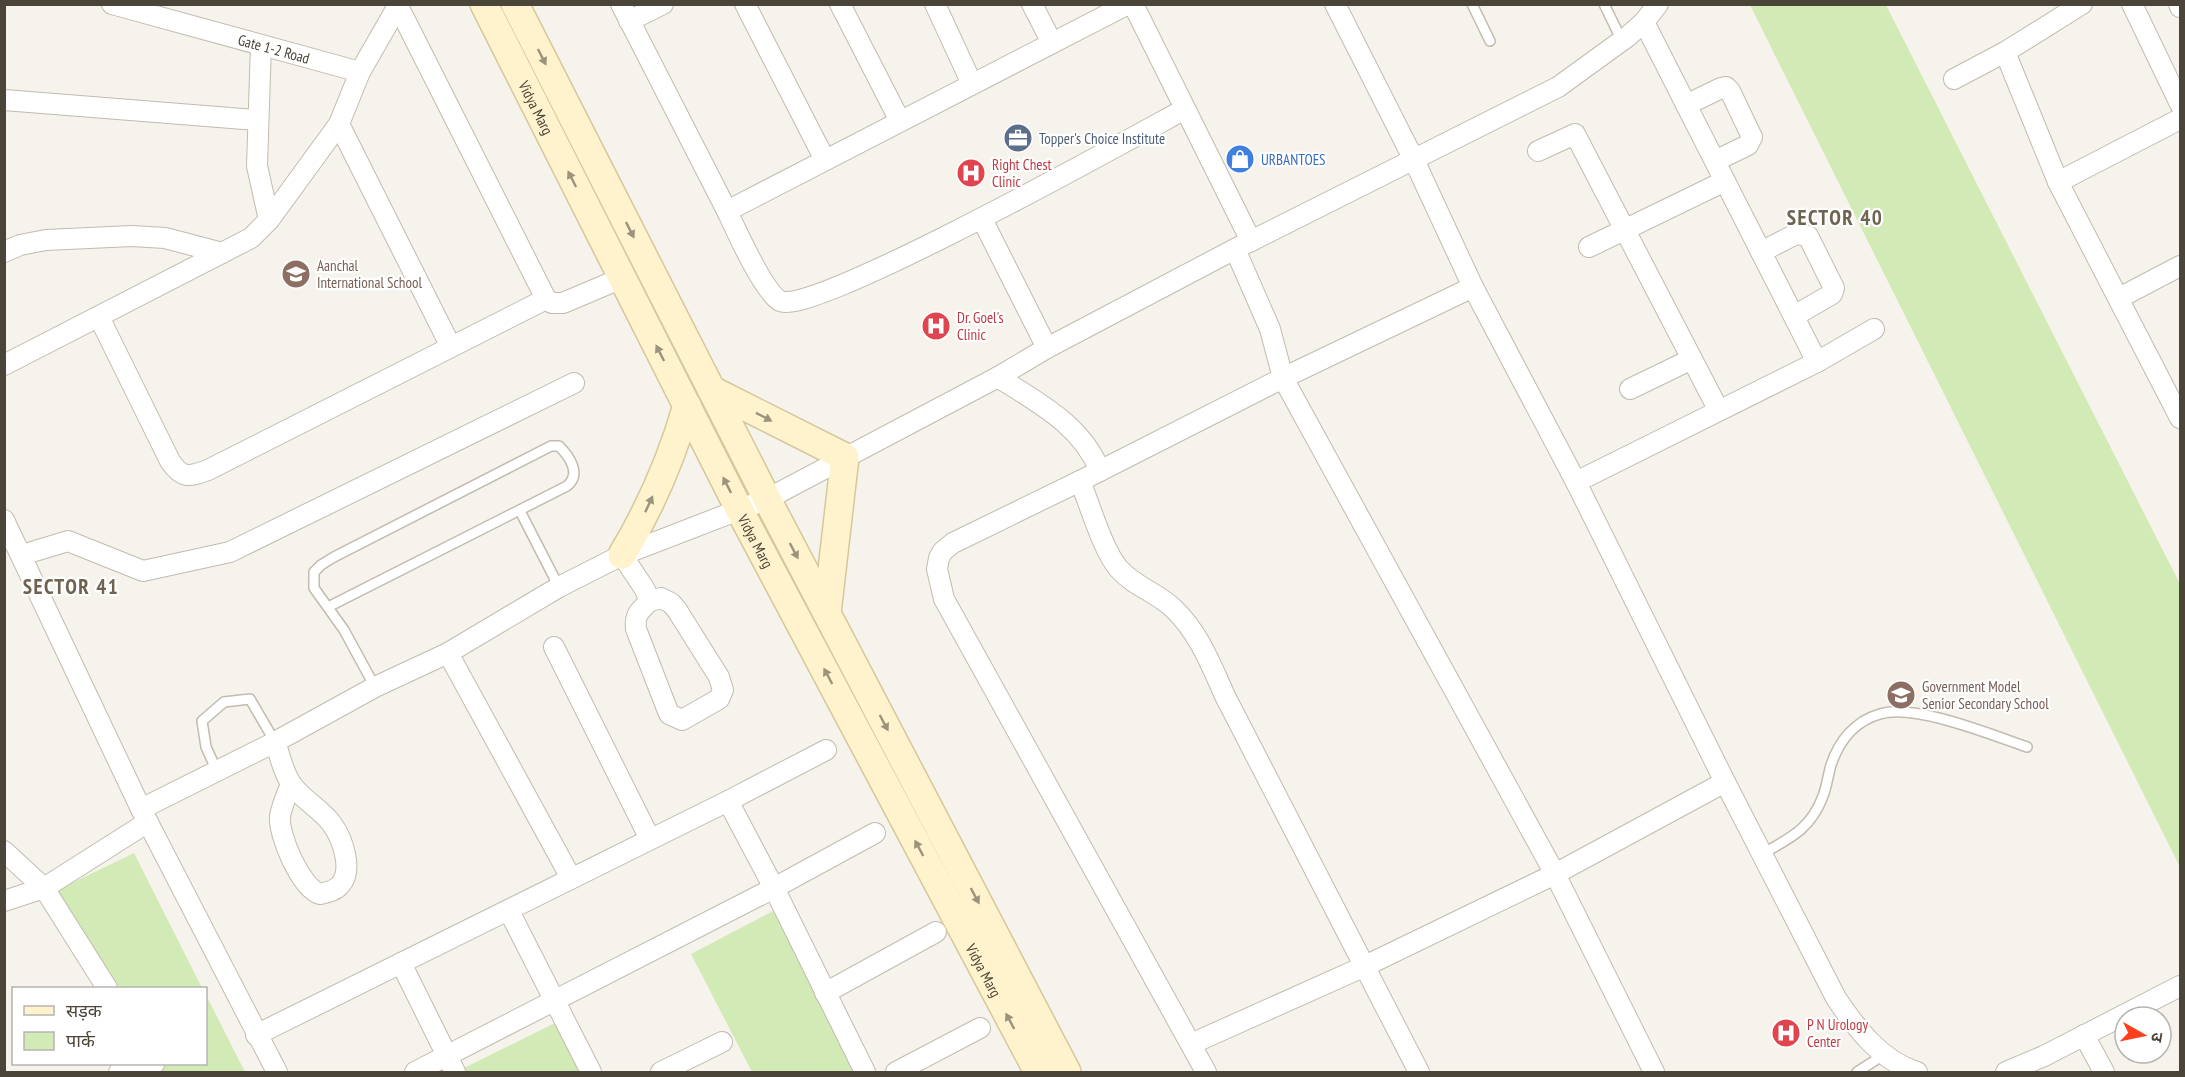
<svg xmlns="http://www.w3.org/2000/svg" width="2185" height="1077" font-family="'PT Sans Narrow','Noto Sans Devanagari',sans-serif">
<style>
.green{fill:#d2eab5}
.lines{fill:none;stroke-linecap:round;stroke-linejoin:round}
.service-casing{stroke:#c2bbae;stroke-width:12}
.minor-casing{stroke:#c2bbae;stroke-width:22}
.secondary-casing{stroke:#d6c79b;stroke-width:30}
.service{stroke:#fff;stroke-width:9}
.minor{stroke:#fff;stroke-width:20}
.secondary{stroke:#fff3cd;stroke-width:27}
.oneway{fill:#9c937c}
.labels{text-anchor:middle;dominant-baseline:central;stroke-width:4.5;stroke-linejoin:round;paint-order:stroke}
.street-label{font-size:15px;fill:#4b4439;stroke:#fff}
.service-label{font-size:15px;fill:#4e5e75;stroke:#fff;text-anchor:start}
.shop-label{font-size:15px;fill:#366cbe;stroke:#fff;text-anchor:start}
.health-label{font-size:15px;fill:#be3a42;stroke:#fff;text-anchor:start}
.education-label{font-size:15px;fill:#785e54;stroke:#fff;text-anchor:start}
.district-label{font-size:21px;font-weight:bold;letter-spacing:1.5px;fill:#6e6250;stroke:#fff}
</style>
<rect width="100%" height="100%" fill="#f6f3ec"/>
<g class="green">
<polygon points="1750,5 1886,5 2180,584 2180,867"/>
<polygon points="134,853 202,988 98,988 41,898"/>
<polygon points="773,911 855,1072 752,1072 691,954"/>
<polygon points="206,995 245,1072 151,1072 145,1064 206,1064"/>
<polygon points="559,1021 585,1072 461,1072 460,1070"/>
</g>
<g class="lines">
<g class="service-casing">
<g id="service">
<polyline points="1472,4 1490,41"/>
<polyline points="1604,4 1622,41"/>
<polyline points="520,511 559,587"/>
<path d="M328 607 567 486C582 474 569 456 559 446H551L334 557 321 565 314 572V588L344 630 375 687"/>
<polyline points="217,771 206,747 202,721 224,702 250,699 275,742"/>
<path d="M1762 854C1790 838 1811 829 1823 796 1827 786 1828 775 1831 765 1839 741 1855 721 1880 714 1914 703 1992 735 2027 747"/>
<polyline points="1857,1072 1885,1054"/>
</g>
</g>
<g class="minor-casing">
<g id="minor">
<path id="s1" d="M112 4 360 72 399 4"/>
<polyline points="621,4 727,211"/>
<polyline points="745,4 825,160"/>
<polyline points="840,4 900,121"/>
<polyline points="935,4 972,84"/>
<polyline points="1032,4 1052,43"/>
<path d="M1128 4 727 211C736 230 763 291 780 301 810 318 1137 135 1185 109"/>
<polyline points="1133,4 1251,241"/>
<path d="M1335 4 1414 160 1473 287 1576 482 1725 782 1836 998C1856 1028 1881 1061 1917 1072"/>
<polyline points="2132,4 2180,104"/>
<polyline points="2179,4 2180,7"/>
<polyline points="398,6 546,299"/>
<polyline points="629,21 663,4"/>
<polyline points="1644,22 1817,362"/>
<polyline points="261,45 257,166 269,220"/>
<polyline points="2005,52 2058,182 2180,418"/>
<polyline points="1954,79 2005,52 2082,4"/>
<polyline points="4,100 257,120"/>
<polyline points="1686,105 1721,88 1726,87 1730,91 1752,137 1748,145 1715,161"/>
<polyline points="339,124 451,347"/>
<polyline points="1538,151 1575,134 1718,409"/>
<polyline points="2058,182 2180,119"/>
<polyline points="982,219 1047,348"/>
<polyline points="1589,247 1725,181"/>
<polyline points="1235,249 1270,329 1283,378 1555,874 1654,1072"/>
<polyline points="4,252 20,245 46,240 132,236 165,238 222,253"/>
<polyline points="1761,252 1796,234 1808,236 1834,288 1832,294 1794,316"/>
<polyline points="2119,298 2180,266"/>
<path d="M99 317 170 461C182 479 189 477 208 470L546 299 552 303H563L622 278"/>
<polyline points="4,365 251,238 269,220 339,124 360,72"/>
<path d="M998 377C1038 403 1081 424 1100 471"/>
<polyline points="1630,389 1692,359"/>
<path d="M1080 481C1090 505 1103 551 1119 569 1135 587 1158 593 1174 609 1199 633 1211 665 1225 696L1419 1072"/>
<polyline points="1576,482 1817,362 1874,329"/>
<polyline points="4,520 141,809 277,1072"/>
<polyline points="22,555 68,541 143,571 230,552 574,383"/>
<path d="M622 555 644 588 650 601 661 598 671 603 677 610 719 677 723 690 719 699 682 720 669 714 636 629C634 615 640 610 650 601"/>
<polyline points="554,647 650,839"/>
<polyline points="448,653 571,878"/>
<path d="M275 742C280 755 283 773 292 785 303 800 321 809 332 824 342 838 354 870 340 885 335 891 328 892 320 894 301 888 278 835 280 816 282 805 287 794 291 784"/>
<polyline points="728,801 774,888 865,1072"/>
<polyline points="141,809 275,742 375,687 448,653 559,587 622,555 767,499 998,377 1047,348 1235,249 1558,87 1627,37 1644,22 1658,4"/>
<polyline points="4,851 44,888 107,988"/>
<polyline points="4,901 44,888 148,822"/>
<polyline points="509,911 591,1072"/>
<polyline points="401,963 455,1072"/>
<polyline points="825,993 936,932"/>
<polyline points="256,1035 728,801 826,750"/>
<polyline points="2084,1035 2104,1072"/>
<polyline points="1191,1044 1363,967 1555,874 1725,782"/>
<polyline points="119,1072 154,1064"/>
<polyline points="415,1072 774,888 875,833"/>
<polyline points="661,1072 722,1042"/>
<polyline points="896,1072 980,1028"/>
<polyline points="1206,1072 944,599 937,569 939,558 943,551 953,543 1080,481 1283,378 1473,287"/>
<polyline points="2006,1072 2044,1056 2180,986"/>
</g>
</g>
<g class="secondary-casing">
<g id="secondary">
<path id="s2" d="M484 4 740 511 1038 1072"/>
<polyline points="515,4 767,499 1067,1072"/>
<polyline points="712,390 845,457 827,613"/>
<path d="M622 555C650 508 672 458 687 405"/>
</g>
</g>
<use href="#service" class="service"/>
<use href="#minor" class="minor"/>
<use href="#secondary" class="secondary"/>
</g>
<defs><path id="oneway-solid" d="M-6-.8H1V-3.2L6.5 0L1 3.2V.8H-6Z" transform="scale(1.5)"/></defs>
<g class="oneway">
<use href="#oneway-solid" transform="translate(542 57) rotate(63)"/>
<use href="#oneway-solid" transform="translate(572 179) rotate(-117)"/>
<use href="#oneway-solid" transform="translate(630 230) rotate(63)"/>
<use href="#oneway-solid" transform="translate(660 353) rotate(-117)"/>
<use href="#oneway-solid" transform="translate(764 417) rotate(27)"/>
<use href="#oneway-solid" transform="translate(727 485) rotate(-117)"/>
<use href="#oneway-solid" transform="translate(649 504) rotate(-65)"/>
<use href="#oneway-solid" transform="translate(794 551) rotate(62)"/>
<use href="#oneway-solid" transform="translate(828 676) rotate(-118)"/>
<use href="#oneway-solid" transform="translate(884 723) rotate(62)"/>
<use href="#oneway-solid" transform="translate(919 848) rotate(-118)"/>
<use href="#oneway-solid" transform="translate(975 896) rotate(62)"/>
<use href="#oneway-solid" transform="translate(1010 1021) rotate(-118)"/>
</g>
<defs>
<g id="office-disc" transform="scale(1.5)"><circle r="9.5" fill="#5c6f8a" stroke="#fff"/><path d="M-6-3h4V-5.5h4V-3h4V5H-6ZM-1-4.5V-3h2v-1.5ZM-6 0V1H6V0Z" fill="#fff"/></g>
<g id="shop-disc" transform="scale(1.5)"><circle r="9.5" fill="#3f7fe0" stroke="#fff"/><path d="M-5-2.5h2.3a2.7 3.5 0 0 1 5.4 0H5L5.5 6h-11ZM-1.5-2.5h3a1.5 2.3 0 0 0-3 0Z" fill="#fff"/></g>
<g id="hospital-disc" transform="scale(1.5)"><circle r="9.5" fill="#e0444e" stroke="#fff"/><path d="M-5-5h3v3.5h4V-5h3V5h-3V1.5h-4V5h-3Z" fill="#fff"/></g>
<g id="school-disc" transform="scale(1.5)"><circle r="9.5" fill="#8d6e63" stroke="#fff"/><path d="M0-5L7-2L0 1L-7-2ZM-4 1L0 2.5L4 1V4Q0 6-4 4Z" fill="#fff"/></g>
</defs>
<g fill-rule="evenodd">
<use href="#office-disc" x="1018" y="138"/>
<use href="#shop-disc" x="1240" y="159"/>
<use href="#hospital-disc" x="971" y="173"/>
<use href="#school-disc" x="296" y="274"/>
<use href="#hospital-disc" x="936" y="326"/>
<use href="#school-disc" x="1901" y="695"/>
<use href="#hospital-disc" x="1786" y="1033"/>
</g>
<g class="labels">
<g class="street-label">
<text stroke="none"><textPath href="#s1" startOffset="168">Gate 1-2 Road</textPath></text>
<text stroke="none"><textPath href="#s2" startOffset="116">Vidya Marg</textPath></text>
<text stroke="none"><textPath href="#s2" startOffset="602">Vidya Marg</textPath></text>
<text stroke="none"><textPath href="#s2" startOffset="1088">Vidya Marg</textPath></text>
</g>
<g class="service-label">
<text x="1039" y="138">Topper's Choice Institute</text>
</g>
<g class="shop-label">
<text x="1261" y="159">URBANTOES</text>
</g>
<g class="health-label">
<text x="992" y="164">Right Chest<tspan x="992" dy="17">Clinic</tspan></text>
<text x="957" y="317">Dr. Goel's<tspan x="957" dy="17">Clinic</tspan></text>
<text x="1807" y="1024">P N Urology<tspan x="1807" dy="17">Center</tspan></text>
</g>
<g class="education-label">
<text x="317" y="265">Aanchal<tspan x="317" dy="17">International School</tspan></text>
<text x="1922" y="686">Government Model<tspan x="1922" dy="17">Senior Secondary School</tspan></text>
</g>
<g class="district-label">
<text x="1835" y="217">SECTOR 40</text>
<text x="71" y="586">SECTOR 41</text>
</g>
</g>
<rect width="2185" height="1077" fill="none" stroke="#4b4439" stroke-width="12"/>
<rect x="12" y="987" width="195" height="78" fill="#ffffff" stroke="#b7b4b0" stroke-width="1.5"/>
<rect x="24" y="1006" width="30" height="9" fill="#fff3cd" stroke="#b7b4b0" stroke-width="1.5"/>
<text x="66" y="1017" font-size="18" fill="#4b4439">सड़क</text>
<rect x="24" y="1032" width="30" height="18" fill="#d2eab5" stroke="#b7b4b0" stroke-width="1.5"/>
<text x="66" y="1047" font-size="18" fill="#4b4439">पार्क</text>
<g transform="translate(2143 1035) rotate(99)"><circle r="28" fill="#ffffff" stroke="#b7b4b0" stroke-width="1.5"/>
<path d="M0-4.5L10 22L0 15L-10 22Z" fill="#fc3f1d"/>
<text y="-9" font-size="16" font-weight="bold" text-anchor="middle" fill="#4b4439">उ</text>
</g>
</svg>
